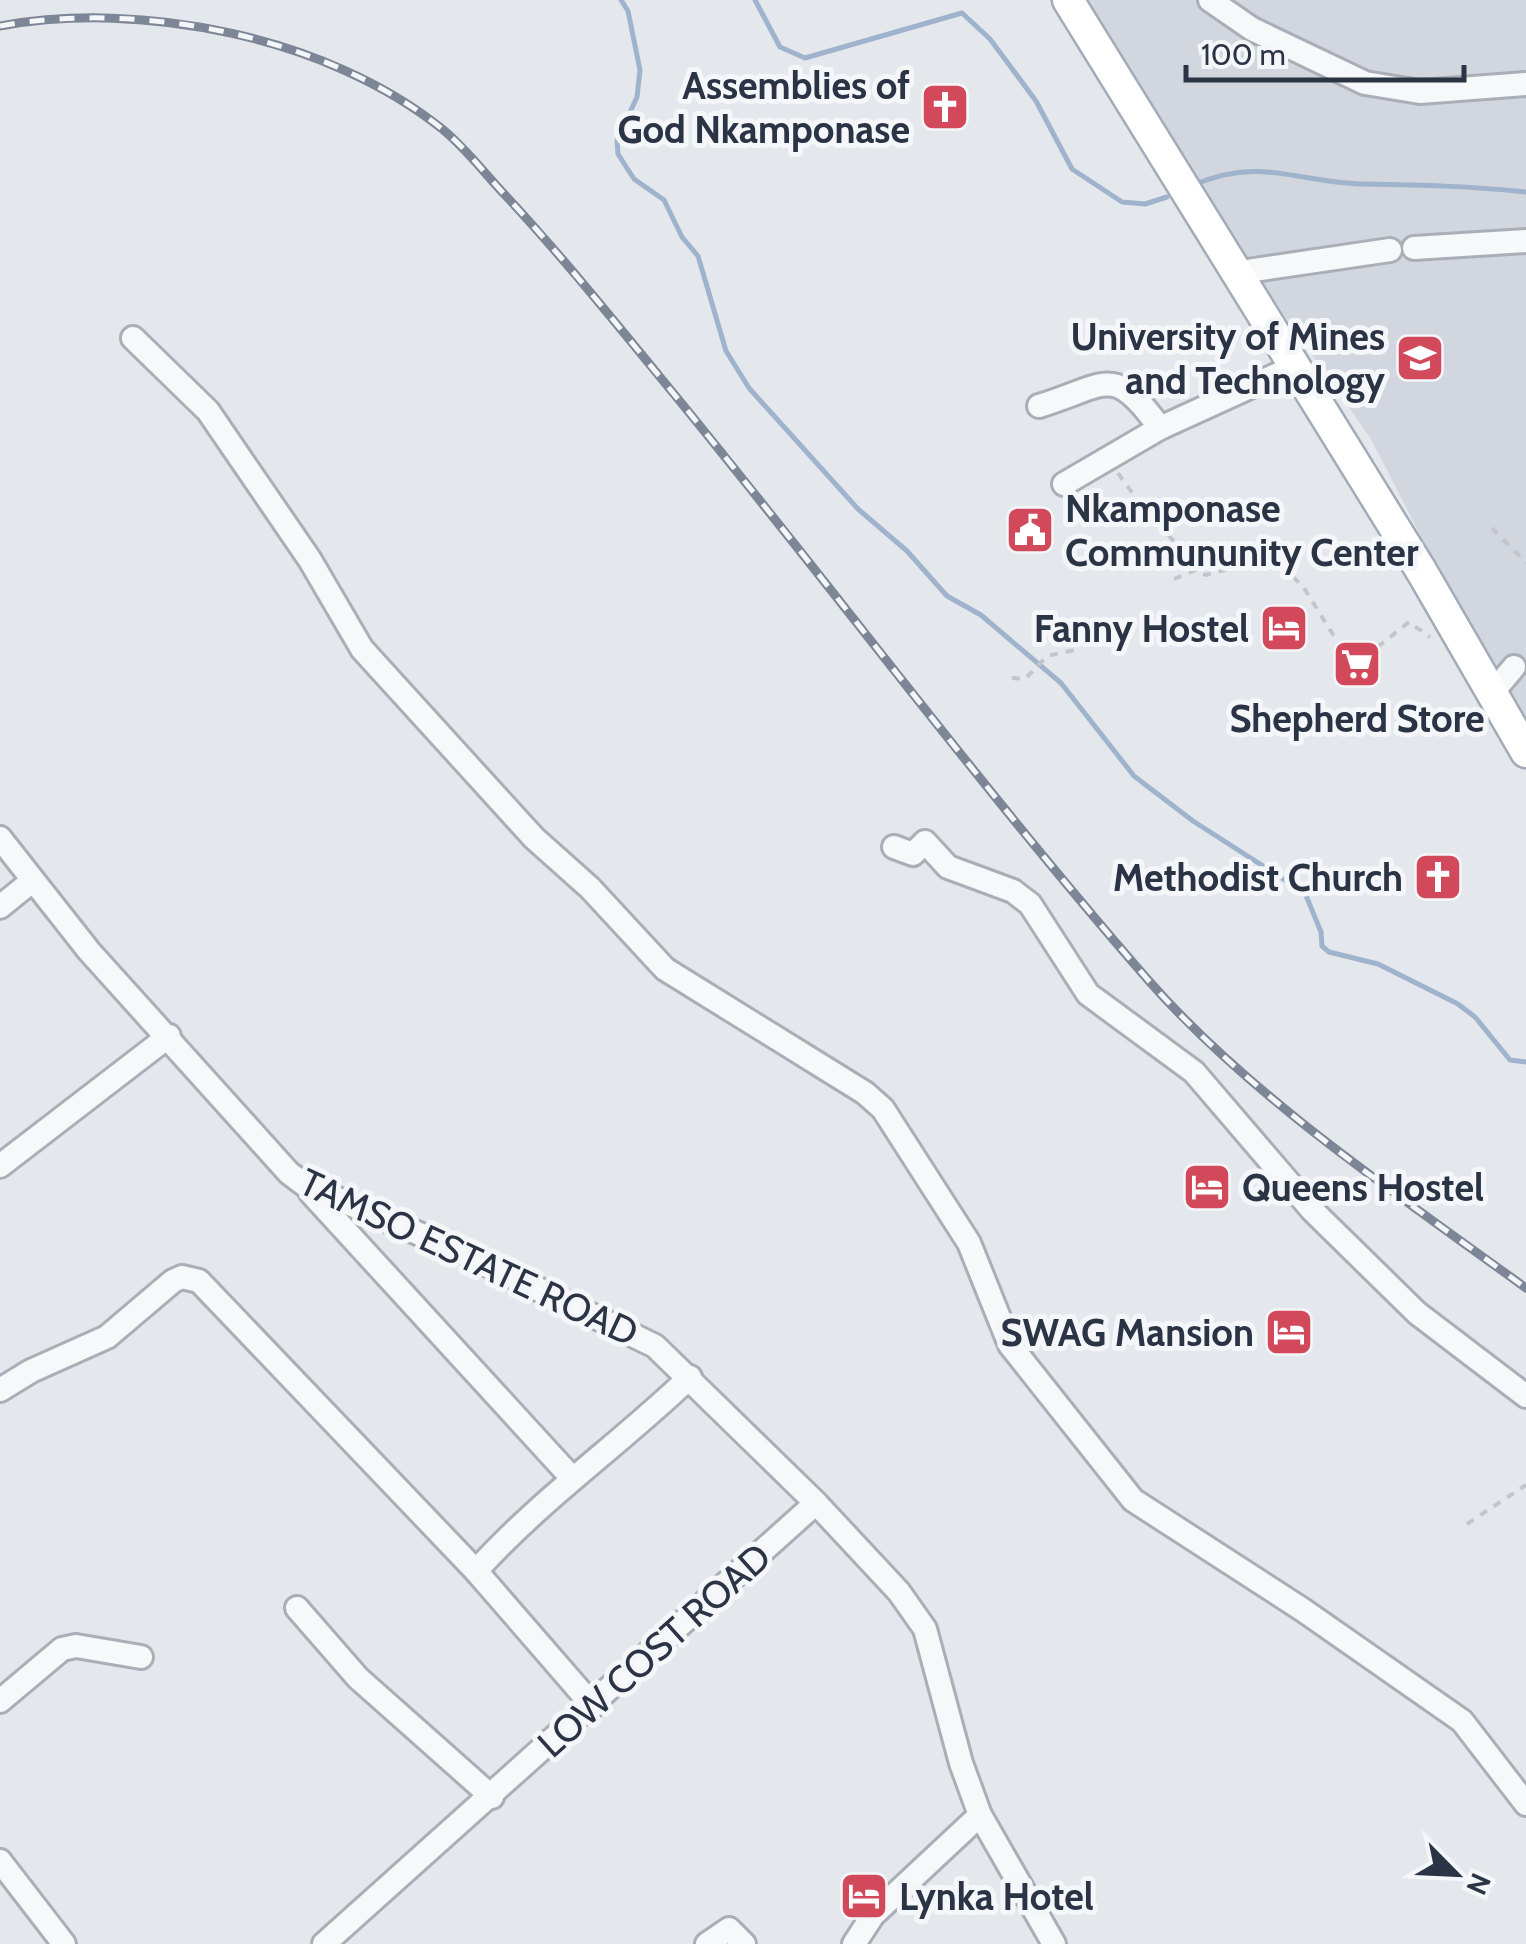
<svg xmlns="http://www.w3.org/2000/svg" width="1526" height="1944" font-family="Cabin,sans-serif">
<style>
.built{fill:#d2d6de}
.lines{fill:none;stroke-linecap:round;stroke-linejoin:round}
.stream{stroke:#9fb4cc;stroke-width:5}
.minor-casing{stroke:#a9aeb7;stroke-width:28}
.major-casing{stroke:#a3abb8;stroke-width:35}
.path{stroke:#c2c5cb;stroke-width:4;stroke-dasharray:8 8;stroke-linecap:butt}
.minor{stroke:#f7f8fa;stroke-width:22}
.major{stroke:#fff;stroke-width:30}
.rail-casing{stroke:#7d8696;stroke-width:9}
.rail{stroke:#f4f6f9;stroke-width:5;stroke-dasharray:15;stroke-linecap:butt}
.labels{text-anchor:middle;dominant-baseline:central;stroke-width:10;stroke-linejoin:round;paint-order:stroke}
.poi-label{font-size:38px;font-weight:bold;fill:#2b3445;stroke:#f4f6f9;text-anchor:end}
.street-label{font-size:38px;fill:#2b3445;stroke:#f4f6f9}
</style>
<rect width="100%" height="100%" fill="#e4e7ec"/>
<polygon class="built" points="1085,0 1526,0 1526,717 1461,615 1371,439 1258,278"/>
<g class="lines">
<g class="stream">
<polyline points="621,0 628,11 640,70 637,97 617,141 618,154 634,179 664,200 682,237 698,256 726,351 749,388 858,509 907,551 947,596 981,615 1061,683 1134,776 1193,821 1305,893 1321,932 1322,946 1329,952 1378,964 1458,1004 1475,1017 1510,1060 1526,1062"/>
<polyline points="755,0 780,47 805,58 962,13 990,39 1036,101 1072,169 1122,202 1145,204 1167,197"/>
<path d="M1193 185C1262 156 1294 182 1362 184 1418 185 1471 186 1526 192"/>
</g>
<g class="minor-casing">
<g id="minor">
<polyline points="1210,0 1252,29 1365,83 1420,92 1526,84"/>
<polyline points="1414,248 1526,241"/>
<polyline points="1234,273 1390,250"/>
<polyline points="133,338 208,411 310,560 362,649 534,838 590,888 665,969 865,1093 883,1109 969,1243 1010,1345 1133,1500 1303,1610 1462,1721 1526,1804"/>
<path d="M1039 406C1108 385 1112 362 1160 428"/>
<polyline points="1064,484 1160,428 1296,366"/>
<polyline points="1492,693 1514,667"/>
<polyline points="0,838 89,951 289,1173 305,1185 464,1253 655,1346 816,1503 899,1592 925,1629 961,1763 980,1815 1054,1944"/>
<polyline points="894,847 913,854 925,842 948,867 1013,891 1030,904 1088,994 1194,1072 1313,1211 1417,1313 1526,1396"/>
<polyline points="0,907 32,881"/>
<polyline points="0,1166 169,1036"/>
<polyline points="311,1193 572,1478"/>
<polyline points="0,1390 31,1371 107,1337 173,1281 182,1277 199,1281 476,1571 593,1706"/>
<path d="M476 1571C543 1497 618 1446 690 1377"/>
<polyline points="297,1608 358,1678 492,1797"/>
<polyline points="0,1701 62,1649 76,1646 141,1657"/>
<polyline points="0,1861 64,1944"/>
<polyline points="324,1944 816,1503"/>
<polyline points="707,1944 729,1929 744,1944"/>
<polyline points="854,1944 873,1915 980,1815"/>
</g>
</g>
<g class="major-casing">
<polyline id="major" points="1068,0 1422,572 1526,752"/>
</g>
<g class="path">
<path d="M1118 473C1141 508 1172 535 1196 570"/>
<polyline points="1492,528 1526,563"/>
<polyline points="1174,579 1196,570 1206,575 1232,568 1262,545 1304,588 1342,649 1365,657 1409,622 1430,637"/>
<polyline points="1012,678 1025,679 1047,656 1075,650"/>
<polyline points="1467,1524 1526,1485"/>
</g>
<use href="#minor" class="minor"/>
<use href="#major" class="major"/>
<g class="rail-casing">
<path id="rail" d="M0 26C142 0 327 37 441 128 465 147 485 174 506 196 560 254 610 316 660 377 825 577 979 786 1149 981 1251 1097 1401 1197 1526 1288"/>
</g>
<use href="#rail" class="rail"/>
</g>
<defs>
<g id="church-square" transform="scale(2.5)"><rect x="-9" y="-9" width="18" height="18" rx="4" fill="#d1495b" stroke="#f4f6f9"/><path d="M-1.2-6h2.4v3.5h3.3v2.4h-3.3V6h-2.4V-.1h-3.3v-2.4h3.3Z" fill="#fff"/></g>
<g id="university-square" transform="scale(2.5)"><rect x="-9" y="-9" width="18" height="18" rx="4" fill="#d1495b" stroke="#f4f6f9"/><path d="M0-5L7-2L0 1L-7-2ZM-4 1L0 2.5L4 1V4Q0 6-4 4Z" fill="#fff"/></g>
<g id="civic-square" transform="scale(2.5)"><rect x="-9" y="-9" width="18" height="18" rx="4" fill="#d1495b" stroke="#f4f6f9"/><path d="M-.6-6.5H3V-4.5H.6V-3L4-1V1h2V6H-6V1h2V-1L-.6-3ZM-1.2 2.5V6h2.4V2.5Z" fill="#fff"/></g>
<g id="hotel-square" transform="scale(2.5)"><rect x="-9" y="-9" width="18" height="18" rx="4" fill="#d1495b" stroke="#f4f6f9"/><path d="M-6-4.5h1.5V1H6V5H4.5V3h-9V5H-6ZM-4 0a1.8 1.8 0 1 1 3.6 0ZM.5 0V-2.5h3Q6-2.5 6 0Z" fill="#fff"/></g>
<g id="supermarket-square" transform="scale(2.5)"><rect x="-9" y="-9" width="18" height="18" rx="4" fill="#d1495b" stroke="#f4f6f9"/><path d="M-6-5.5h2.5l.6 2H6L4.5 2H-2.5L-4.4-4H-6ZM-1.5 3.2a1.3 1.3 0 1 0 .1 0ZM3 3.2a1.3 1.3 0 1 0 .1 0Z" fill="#fff"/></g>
</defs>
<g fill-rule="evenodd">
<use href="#church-square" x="945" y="107"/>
<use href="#university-square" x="1420" y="358"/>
<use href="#civic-square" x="1030" y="530"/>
<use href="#hotel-square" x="1284" y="628"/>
<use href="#supermarket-square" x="1357" y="664"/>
<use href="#church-square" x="1438" y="877"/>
<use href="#hotel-square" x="1207" y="1187"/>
<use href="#hotel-square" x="1289" y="1332"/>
<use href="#hotel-square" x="864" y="1896"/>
</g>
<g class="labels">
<g class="poi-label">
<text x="910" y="85">Assemblies of<tspan x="910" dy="44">God Nkamponase</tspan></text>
<text x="1385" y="336">University of Mines<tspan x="1385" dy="44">and Technology</tspan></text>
<text x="1065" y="508" text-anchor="start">Nkamponase<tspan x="1065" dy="44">Commununity Center</tspan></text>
<text x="1249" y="628">Fanny Hostel</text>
<text x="1357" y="718" text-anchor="middle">Shepherd Store</text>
<text x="1403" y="877">Methodist Church</text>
<text x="1242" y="1187" text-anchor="start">Queens Hostel</text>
<text x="1254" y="1332">SWAG Mansion</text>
<text x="899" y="1896" text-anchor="start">Lynka Hotel</text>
</g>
<g class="street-label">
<text transform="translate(469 1257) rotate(25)">TAMSO ESTATE ROAD</text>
<text transform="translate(654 1650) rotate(-42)">LOW COST ROAD</text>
</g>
</g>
<g transform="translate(1456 1874) rotate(114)" stroke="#f4f6f9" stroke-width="8" paint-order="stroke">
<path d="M0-8L18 38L0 25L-18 38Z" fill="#2b3445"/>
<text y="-15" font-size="28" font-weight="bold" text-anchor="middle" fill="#2b3445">N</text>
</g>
<path d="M1186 65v15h278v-15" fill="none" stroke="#2b3445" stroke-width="5"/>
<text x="1201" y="65" font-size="30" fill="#2b3445" stroke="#f4f6f9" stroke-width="8" paint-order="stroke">100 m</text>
</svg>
